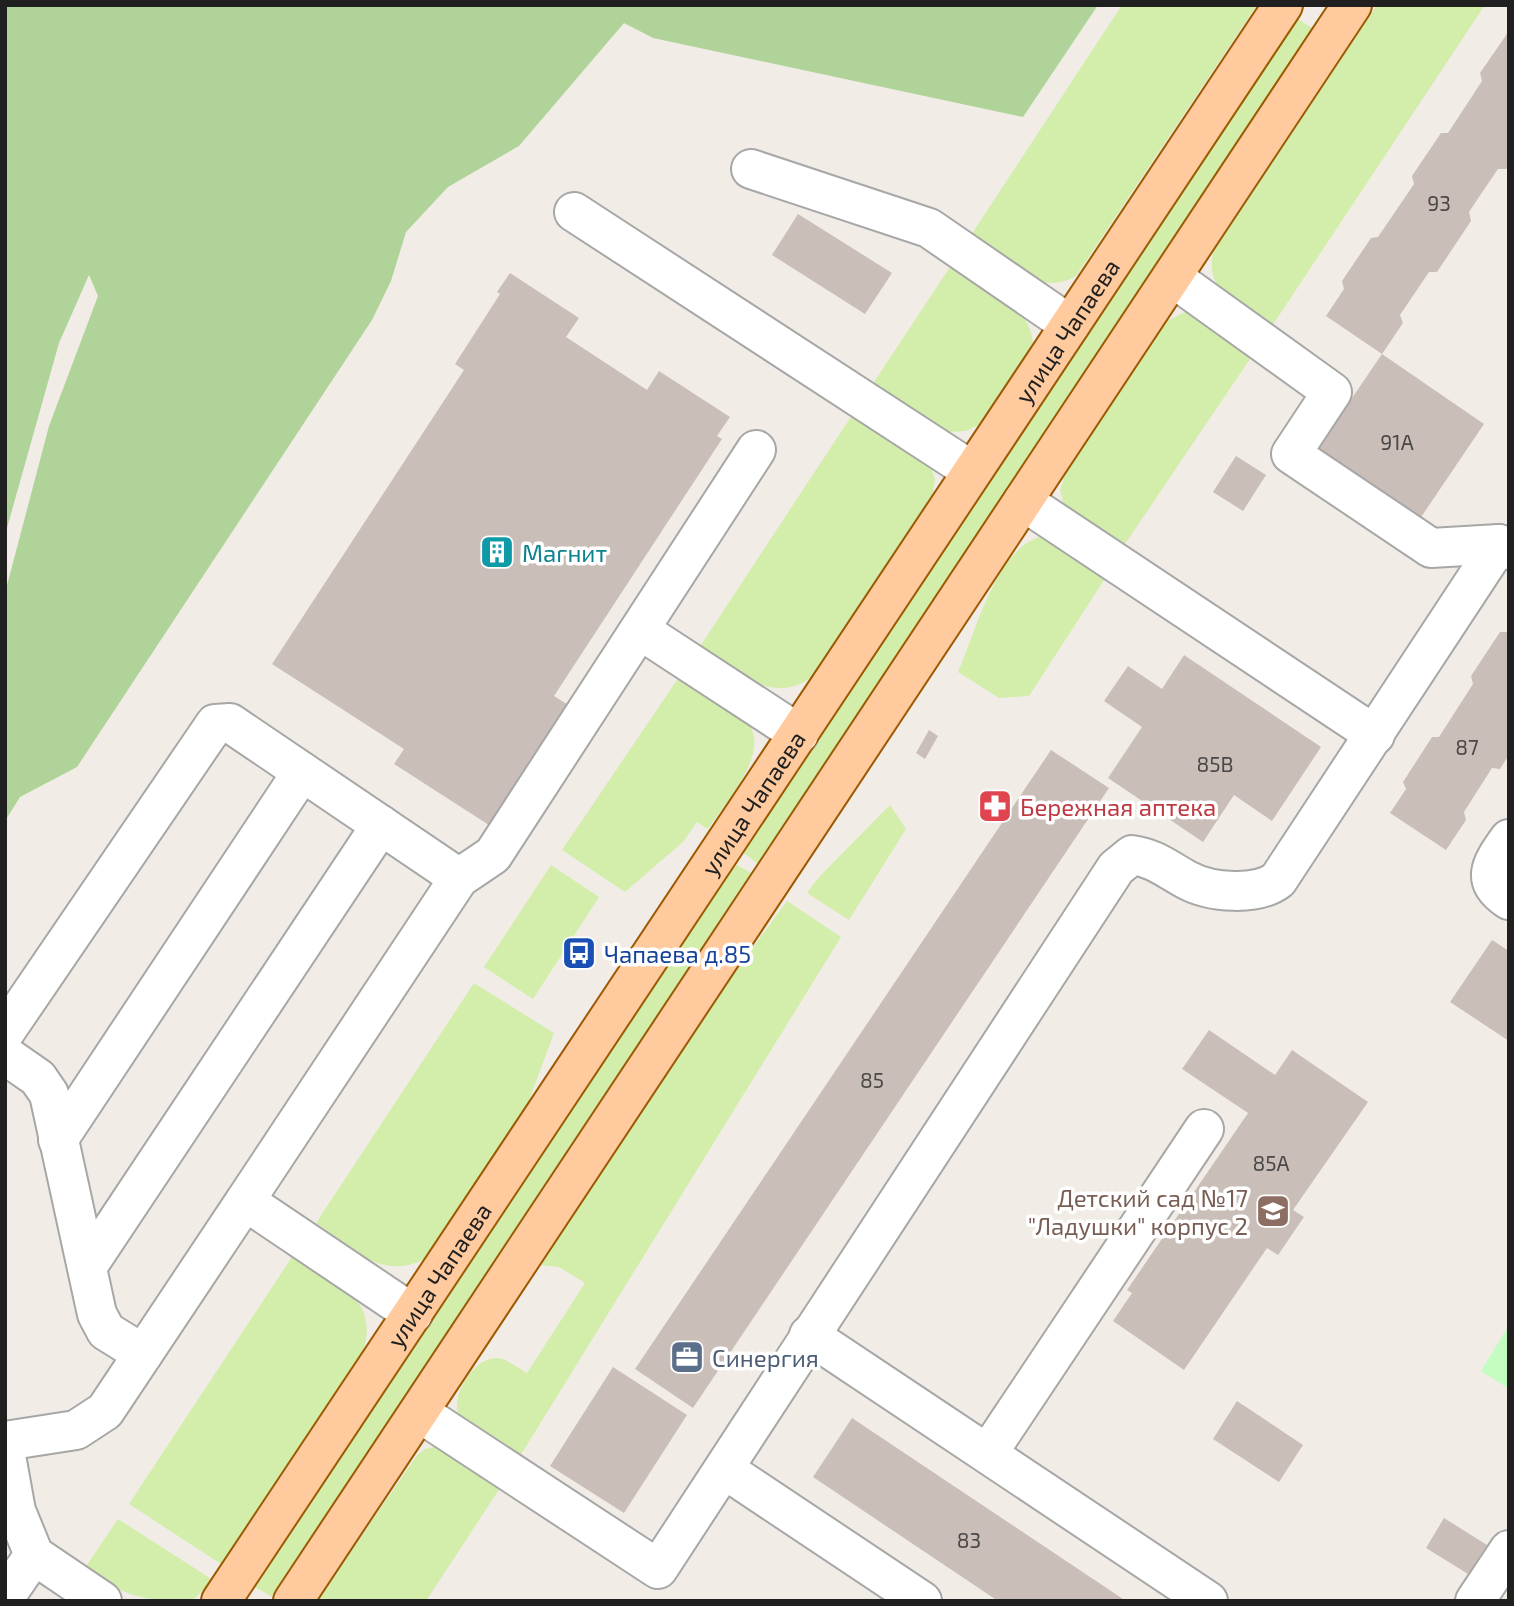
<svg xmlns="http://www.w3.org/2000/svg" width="1514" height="1606" font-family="'Exo 2',sans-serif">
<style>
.grass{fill:#d2eeaa}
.forest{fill:#b0d399}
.park{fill:#c3fdc2}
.building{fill:#cabeb9}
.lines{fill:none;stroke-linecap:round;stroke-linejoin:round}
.minor-casing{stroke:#a7a7a7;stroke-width:42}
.major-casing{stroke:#9d5900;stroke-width:42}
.minor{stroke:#fff;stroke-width:38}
.major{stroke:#ffcb9e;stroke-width:38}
.labels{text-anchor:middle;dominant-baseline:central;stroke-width:7;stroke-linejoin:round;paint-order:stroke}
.number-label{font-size:21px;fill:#4a4846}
.street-label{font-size:24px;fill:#202020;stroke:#fff}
.culture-label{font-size:24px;fill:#0d838f;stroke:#fff;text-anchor:start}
.health-label{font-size:24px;fill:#be3a42;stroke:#fff;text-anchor:start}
.transit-label{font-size:24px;fill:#164399;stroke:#fff;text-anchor:start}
.education-label{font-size:24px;fill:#785e54;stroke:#fff;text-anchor:end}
.service-label{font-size:24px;fill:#4e5e75;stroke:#fff;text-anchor:start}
</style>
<rect width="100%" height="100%" fill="#f1ede6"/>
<g class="grass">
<path d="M1122 5H1257L1076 276C1036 299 1003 260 969 238Z"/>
<path d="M1377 5H1485L1272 326C1242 306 1204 294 1213 252Z"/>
<polygon points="1296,18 1314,29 760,865 742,852"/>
<path d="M952 264C983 284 1033 304 1033 347L980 424 966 431 949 432 934 427 872 385Z"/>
<polygon points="1191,309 1256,350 1123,547 1064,506 1060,490 1065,475 1167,321"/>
<path d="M854 412 930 464 935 480 932 497 814 675C774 708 735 671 699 648Z"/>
<path d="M1044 536 1108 574 1029 696 999 698 958 672C975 634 997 544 1044 536Z"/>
<path d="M679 677C700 690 725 703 744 719 776 747 725 803 708 829L697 822 683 842 625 892 562 850Z"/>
<polygon points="890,805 906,829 849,920 807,893 820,876"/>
<polygon points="735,864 753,874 272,1597 255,1587"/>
<polygon points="551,865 599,897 533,999 484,967"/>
<path d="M787 901 841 937 517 1461C500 1449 471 1436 460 1418 448 1398 474 1356 498 1358 507 1359 519 1369 527 1373L585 1283 559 1267 521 1263Z"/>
<path d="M474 983 554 1033 528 1103 431 1255C384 1285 355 1249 316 1223Z"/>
<path d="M292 1257C337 1286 383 1296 361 1358L224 1566 129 1504Z"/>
<polygon points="439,1446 502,1485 426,1601 317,1601 417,1455 425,1449"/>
<path d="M118 1519 213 1580 192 1601C140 1601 128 1596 83 1571Z"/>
</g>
<polygon class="forest" points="5,5 1098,5 1023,117 653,38 624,23 519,146 448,187 406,232 391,281 372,320 77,767 20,797 5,821 5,593 49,426 98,296 89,275 59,343 5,535"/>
<polygon class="park" points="1509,1325 1509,1389 1481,1371"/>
<g class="building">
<polygon points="1509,31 1509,165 1506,169 1498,169 1483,191 1469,212 1471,221 1437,272 1429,272 1400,315 1403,323 1382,354 1326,316 1344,289 1342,281 1371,238 1378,237 1414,184 1412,176 1441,133 1448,133 1482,81 1480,73"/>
<polygon points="798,214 892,273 865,314 772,255"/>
<polygon points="510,273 579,318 566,337 647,390 659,371 730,417 717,436 722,439 554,696 570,706 492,827 394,764 404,749 272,664 464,370 455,364 500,294 497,292"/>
<polygon points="1382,354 1484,424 1413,529 1311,458"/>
<polygon points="1236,456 1266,475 1243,511 1213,492"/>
<polygon points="1500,632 1509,632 1509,755 1500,769 1492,768 1464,812 1466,820 1446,850 1390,813 1406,789 1403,782 1432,737 1439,737 1473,684 1471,676"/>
<polygon points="1184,655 1321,747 1272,821 1234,795 1203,842 1108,778 1142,727 1104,701 1128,666 1162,689"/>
<polygon points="929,730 938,736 925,759 916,753"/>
<polygon points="1051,750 1109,788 693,1408 635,1369"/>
<polygon points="1492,940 1509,951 1509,1041 1450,1002"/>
<polygon points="1209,1030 1275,1075 1292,1050 1368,1102 1293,1210 1304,1217 1278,1255 1267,1248 1184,1370 1113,1321 1132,1293 1127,1290 1248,1113 1182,1069"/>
<polygon points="613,1367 687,1415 624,1513 550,1466"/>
<polygon points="1237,1401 1303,1445 1279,1482 1213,1439"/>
<polygon points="852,1418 1126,1601 998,1601 813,1477"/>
<polygon points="1444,1518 1487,1545 1468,1574 1426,1548"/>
</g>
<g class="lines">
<g class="minor-casing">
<g id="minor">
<polyline points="751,169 929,228 1070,325"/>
<polyline points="574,212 972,471"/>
<polyline points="1172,277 1332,392 1291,454 1431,548 1499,544"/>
<polyline points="1023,501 1375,735"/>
<polyline points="640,630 799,734"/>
<path d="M1509 839C1493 862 1478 880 1509 900"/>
<polyline points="5,1032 215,724 230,723 459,878"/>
<polyline points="5,1055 38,1078 49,1094 97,1314 106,1331 143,1354"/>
<polyline points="58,1140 302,772"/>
<polyline points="245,1201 459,878 493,855 756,450"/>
<polyline points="87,1267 381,825"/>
<polyline points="809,1335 1208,1601"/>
<path d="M420 1413 658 1569 1116 868 1132 855C1155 858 1168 870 1187 880 1211 893 1257 896 1278 880L1499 544 1509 550"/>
<polyline points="5,1441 76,1430 105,1411 245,1201 413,1314"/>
<polyline points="5,1450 16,1511 34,1555 102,1601"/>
<polyline points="988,1453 1204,1129"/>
<polyline points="724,1469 922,1601"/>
<polyline points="5,1597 34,1555"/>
<polyline points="1475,1601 1509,1550"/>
</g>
</g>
<g class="major-casing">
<g id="major">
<path id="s1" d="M221 1601 1283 5"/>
<polyline points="293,1601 1352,5"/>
</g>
</g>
<use href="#minor" class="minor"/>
<use href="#major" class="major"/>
</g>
<defs>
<g id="building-square" transform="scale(1.75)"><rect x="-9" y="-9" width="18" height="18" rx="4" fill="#0f9aa8" stroke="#fff"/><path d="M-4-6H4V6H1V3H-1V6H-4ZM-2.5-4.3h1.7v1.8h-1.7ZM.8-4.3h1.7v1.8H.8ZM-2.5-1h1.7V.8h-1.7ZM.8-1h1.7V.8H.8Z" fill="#fff"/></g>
<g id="pharmacy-square" transform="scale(1.75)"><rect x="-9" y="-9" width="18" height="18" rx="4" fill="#e0444e" stroke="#fff"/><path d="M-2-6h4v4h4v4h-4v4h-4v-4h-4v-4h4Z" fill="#fff"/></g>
<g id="bus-square" transform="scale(1.75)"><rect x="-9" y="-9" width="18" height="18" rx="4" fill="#1a4fb4" stroke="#fff"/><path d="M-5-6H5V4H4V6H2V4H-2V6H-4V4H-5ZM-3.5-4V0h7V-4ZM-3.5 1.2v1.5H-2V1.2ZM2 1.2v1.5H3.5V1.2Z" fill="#fff"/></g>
<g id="school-square" transform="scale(1.75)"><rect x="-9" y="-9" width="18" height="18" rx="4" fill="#8d6e63" stroke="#fff"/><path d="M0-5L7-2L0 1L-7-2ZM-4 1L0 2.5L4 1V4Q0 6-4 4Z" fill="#fff"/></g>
<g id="office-square" transform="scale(1.75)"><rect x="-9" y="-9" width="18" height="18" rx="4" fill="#5c6f8a" stroke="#fff"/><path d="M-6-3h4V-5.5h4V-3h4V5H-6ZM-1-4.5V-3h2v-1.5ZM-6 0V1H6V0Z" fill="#fff"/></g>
</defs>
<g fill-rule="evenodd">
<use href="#building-square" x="497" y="552"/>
<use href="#pharmacy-square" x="995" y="806"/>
<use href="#bus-square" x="579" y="953"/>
<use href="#school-square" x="1273" y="1211"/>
<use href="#office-square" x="687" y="1357"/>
</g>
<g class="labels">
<g class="number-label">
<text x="1439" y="202">93</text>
<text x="1397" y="441">91А</text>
<text x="1467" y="746">87</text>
<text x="1215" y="763">85В</text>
<text x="872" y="1079">85</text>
<text x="1271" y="1162">85А</text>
<text x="969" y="1539">83</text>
</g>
<g class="street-label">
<text stroke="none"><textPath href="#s1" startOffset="1526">улица Чапаева</textPath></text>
<text stroke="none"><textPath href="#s1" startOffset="959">улица Чапаева</textPath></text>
<text stroke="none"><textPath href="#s1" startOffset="392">улица Чапаева</textPath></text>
</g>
<g class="culture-label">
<text x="522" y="552">Магнит</text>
</g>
<g class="health-label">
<text x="1020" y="806">Бережная аптека</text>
</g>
<g class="transit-label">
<text x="604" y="953">Чапаева д.85</text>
</g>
<g class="education-label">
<text x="1248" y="1197">Детский сад №17<tspan x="1248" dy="28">"Ладушки" корпус 2</tspan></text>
</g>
<g class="service-label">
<text x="712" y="1357">Синергия</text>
</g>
</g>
<rect width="1514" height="1606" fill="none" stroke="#202020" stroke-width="14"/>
</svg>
